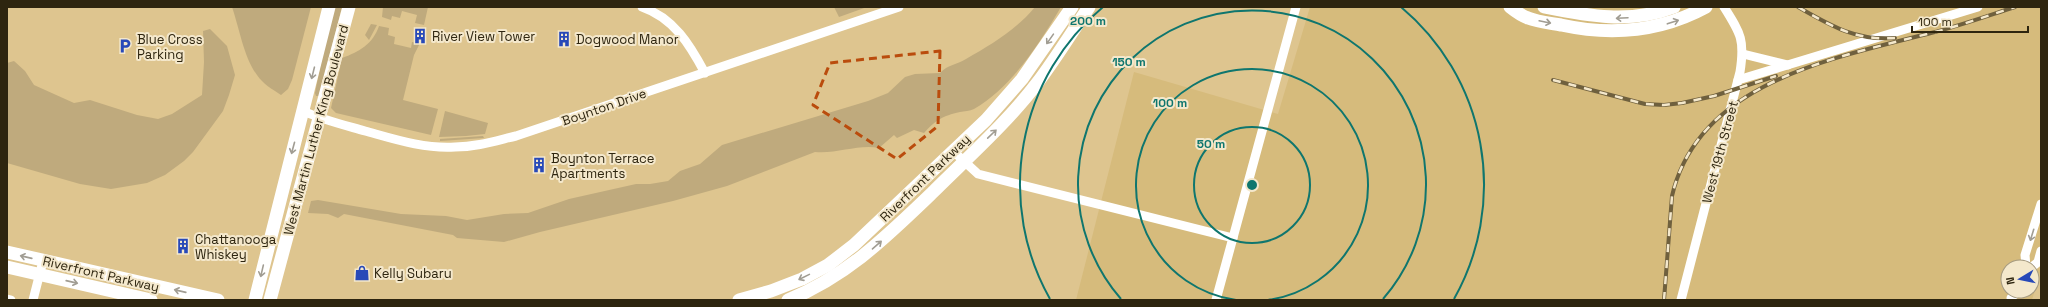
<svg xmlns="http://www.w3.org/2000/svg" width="2048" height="307" font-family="'Space Grotesk',sans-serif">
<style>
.built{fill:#d6bb7c;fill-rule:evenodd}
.green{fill:#bfaa7d}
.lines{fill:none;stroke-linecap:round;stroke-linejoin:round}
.minor{stroke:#fff;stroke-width:9}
.secondary{stroke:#fff;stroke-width:13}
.rail-casing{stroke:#6f603e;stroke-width:4}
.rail{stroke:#f4e8cc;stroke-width:2.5;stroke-dasharray:8;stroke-linecap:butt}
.oneway{stroke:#a19d93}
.marked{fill:none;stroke:#ba4c0d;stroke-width:3;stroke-dasharray:8 5;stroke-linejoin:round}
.ring{fill:none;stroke:#0f766e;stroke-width:2}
.labels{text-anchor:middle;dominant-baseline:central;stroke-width:4;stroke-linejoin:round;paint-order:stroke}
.poi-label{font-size:13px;fill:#2e250f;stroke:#f4e8cc;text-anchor:start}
.street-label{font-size:13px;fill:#2e250f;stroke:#f4e8cc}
.centre{fill:#0f766e;stroke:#f4e8cc;stroke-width:2}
.ring-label{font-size:12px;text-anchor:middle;font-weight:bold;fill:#0f766e;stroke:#f4e8cc;stroke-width:4;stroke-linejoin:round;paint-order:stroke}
</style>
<rect width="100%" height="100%" fill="#dec58f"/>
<path class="built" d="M1310 7H2041V269L2032 300H1076L1134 72 1278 114ZM2008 267H2032V291H2008Z"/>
<g class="green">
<path d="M232 7H311L292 80 288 89 281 95C272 89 263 84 257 75 244 58 239 27 232 7Z"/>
<polygon points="332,7 342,7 319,96 316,96 315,93"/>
<polygon points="383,7 428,7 424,25 415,23 417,15 402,11 400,18 392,16 391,20 382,17"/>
<polygon points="834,7 867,7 839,17"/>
<path d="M1035 7H1061C1039 44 1013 86 974 109 970 111 964 111 960 112 942 116 936 120 924 133L914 130 897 138 894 135 879 148C859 144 837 154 815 152L727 186 673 201 540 232 504 242 457 238 453 235 344 214 338 218 328 214 308 213 311 201 318 200 401 214 446 216 467 220 504 214 528 213 569 199 636 184H650L668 181 680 171 700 164 722 145 868 101 888 93 905 77 915 74 940 73C949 64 956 65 966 59 991 45 1017 29 1035 7Z"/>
<polygon points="371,24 377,25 369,40 365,35"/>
<path d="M379 26 389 28 388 35 395 37 394 44 411 48 412 42 420 43 414 55 403 100 438 109 431 135 336 113 331 108 342 58C359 52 373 44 379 26Z"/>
<polygon points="210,29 227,46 235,75 229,95 223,111 193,152 184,161 165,175 147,183 111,189 80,184 7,163 7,63 14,61 25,71 34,85 74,103 90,100 137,115 158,119 172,114 202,95 204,62 203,31"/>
<polygon points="445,111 488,123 485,134 466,136 439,137"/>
<polygon points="483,136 484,138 440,141 440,139"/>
</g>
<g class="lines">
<g class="minor">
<path d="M642 7C674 18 690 45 705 73"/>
<polyline points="1743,54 1788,65"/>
<polyline points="1738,80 1978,7"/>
<path d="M303 111C323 120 344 125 365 131 394 139 424 149 455 147 476 147 495 141 516 136L899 7"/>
<polyline points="953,151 978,174 1233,238"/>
<polyline points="2026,267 2025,255 2041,204"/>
<polyline points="2032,267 2038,262 2041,251"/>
<polyline points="2011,298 2018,291"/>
<polyline points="7,299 11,300"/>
<polyline points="33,300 43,261"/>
<polyline points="1216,300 1296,7"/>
<path d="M1681 300 1740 72C1745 40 1741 34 1724 7"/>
</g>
<g class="secondary">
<path d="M1510 7C1515 11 1522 16 1528 18 1538 22 1550 23 1561 25 1612 36 1660 32 1706 7"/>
<path d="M1544 7C1589 16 1630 24 1674 7"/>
<polyline points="7,252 218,300"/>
<polyline points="7,267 151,300"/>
<polyline points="255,300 329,7"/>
<polyline points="270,300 349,7"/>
<polyline points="739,300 771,291 802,279 828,265 854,245 986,120 1022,79 1072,7"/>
<path d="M788 300C847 276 886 237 931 194 967 158 1007 123 1038 82 1056 58 1072 32 1089 7"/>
</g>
<g class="rail-casing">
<g id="rail">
<path d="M1798 7C1831 26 1856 41 1895 38"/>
<polyline points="1553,80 1645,104 1664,105 1682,103 1714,96 1776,76"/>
<path d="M1664 300 1672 196C1698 82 1834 58 1931 33 1959 26 1987 16 2015 7"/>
</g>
</g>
<use href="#rail" class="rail"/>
</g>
<defs><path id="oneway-shaft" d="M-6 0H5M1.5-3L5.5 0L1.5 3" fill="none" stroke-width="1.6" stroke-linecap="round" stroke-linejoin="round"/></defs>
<g class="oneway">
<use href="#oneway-shaft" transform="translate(1622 18) rotate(177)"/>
<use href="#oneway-shaft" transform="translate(1545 22) rotate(12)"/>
<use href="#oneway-shaft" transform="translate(1673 22) rotate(-18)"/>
<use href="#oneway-shaft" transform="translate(1050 39) rotate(125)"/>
<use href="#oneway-shaft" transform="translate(313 73) rotate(104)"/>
<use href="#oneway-shaft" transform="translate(992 134) rotate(-44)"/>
<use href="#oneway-shaft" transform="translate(293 148) rotate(105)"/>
<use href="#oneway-shaft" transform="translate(2032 235) rotate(107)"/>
<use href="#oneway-shaft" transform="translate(877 245) rotate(-41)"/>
<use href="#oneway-shaft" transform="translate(26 257) rotate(-167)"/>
<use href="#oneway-shaft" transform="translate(262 271) rotate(103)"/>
<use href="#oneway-shaft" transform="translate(804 277) rotate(154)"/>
<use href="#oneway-shaft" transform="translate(72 282) rotate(13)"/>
<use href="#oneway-shaft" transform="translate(180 291) rotate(-167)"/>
</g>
<path class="marked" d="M940 51 938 126 897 159 813 105 830 63Z"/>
<g class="ring">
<circle cx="1252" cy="185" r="58"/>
<path d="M1236 300A116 116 0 1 1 1268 300"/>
<path d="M1121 299A174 174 0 1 1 1383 299"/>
<path d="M1050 299A232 232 0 0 1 1103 7M1401 7A232 232 0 0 1 1454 299"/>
</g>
<defs>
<g id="building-bare" transform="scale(1.2)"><path d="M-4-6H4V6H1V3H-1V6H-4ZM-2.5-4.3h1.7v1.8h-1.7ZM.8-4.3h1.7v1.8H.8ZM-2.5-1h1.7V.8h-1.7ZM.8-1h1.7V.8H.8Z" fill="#2849b8" stroke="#f4e8cc" stroke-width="2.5" paint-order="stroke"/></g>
<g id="parking-bare" transform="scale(1.2)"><path d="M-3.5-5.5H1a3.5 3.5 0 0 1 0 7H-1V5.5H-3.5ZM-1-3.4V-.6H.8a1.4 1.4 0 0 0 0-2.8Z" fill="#2849b8" stroke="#f4e8cc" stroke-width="2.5" paint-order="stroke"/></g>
<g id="shop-bare" transform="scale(1.2)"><path d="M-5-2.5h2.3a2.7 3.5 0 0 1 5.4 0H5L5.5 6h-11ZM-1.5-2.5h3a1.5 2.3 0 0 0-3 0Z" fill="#2849b8" stroke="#f4e8cc" stroke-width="2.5" paint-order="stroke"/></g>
</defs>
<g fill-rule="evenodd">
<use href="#building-bare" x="420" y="36"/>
<use href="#building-bare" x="564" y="39"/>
<use href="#parking-bare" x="125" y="46"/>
<use href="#building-bare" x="539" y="165"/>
<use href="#building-bare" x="183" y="246"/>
<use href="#shop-bare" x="362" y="273"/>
</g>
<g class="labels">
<g class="poi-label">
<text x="432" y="36">River View Tower</text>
<text x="137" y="39">Blue Cross<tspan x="137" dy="15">Parking</tspan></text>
<text x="576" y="39">Dogwood Manor</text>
<text x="551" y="158">Boynton Terrace<tspan x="551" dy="15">Apartments</tspan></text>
<text x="195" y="239">Chattanooga<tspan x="195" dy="15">Whiskey</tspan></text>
<text x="374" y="273">Kelly Subaru</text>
</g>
<g class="street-label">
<text transform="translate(604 107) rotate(-19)">Boynton Drive</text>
<text transform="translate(316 130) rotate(-75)">West Martin Luther King Boulevard</text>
<text transform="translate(1720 152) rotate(-75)">West 19th Street</text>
<text transform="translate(925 178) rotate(-44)">Riverfront Parkway</text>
<text transform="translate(101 274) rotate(13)">Riverfront Parkway</text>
</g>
</g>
<circle cx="1252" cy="185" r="6" class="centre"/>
<g class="ring-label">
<text x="1088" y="25">200 m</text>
<text x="1129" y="66">150 m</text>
<text x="1170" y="107">100 m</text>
<text x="1211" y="148">50 m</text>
</g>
<rect width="2048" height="307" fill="none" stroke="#2e250f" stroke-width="16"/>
<g transform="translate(2020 279) rotate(260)"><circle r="19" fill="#f4e8cc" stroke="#a59a80"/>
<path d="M0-3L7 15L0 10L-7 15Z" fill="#2849b8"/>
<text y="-6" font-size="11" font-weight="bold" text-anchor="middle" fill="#2e250f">N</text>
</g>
<path d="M1912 26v6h116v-6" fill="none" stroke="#2e250f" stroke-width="2"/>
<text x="1918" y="26" font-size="12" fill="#2e250f" stroke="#f4e8cc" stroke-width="3" paint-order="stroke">100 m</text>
</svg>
